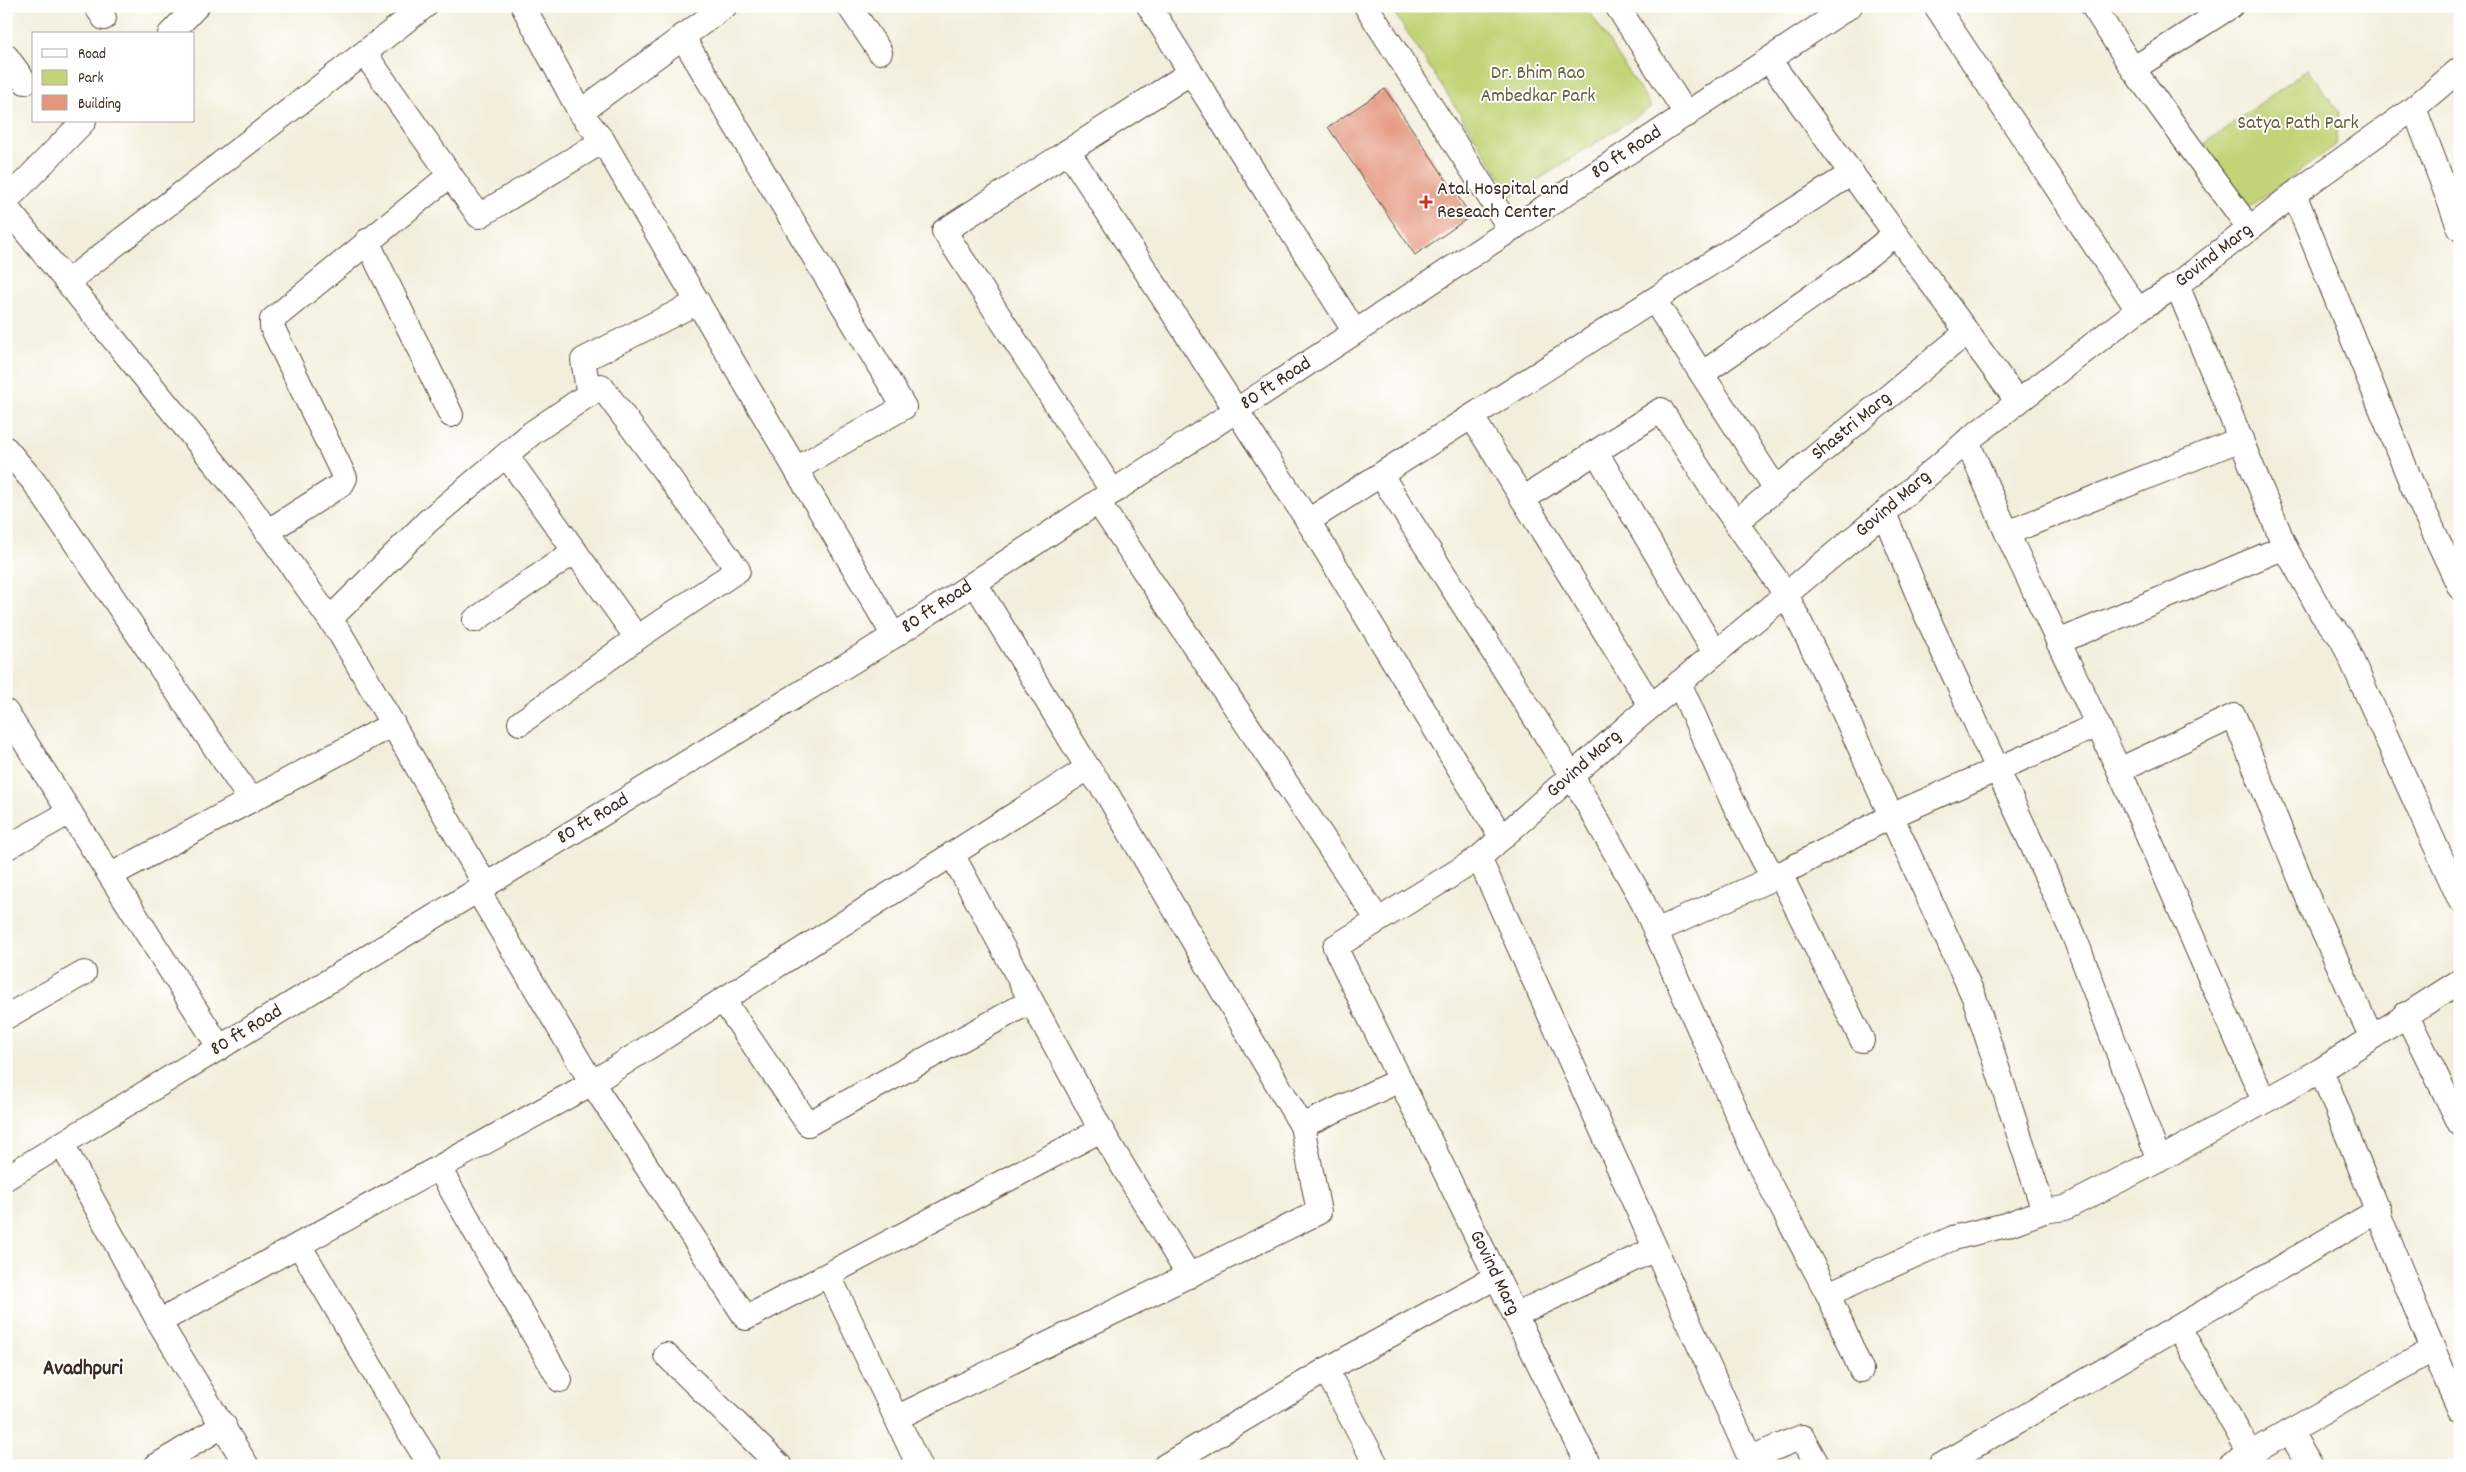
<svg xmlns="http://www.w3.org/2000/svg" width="2466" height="1472" font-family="Dekko,sans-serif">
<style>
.green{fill:#c2d477;stroke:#7e7f4a}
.building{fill:#e4957c}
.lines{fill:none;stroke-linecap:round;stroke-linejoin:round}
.minor-casing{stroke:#57473a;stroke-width:26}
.minor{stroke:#fff;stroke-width:24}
.poi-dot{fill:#c8321e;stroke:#fff;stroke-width:2}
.labels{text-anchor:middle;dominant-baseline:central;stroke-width:4;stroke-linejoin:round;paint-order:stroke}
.park-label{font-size:20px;fill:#645d39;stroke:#fff}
.street-label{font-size:20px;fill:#3b2a1e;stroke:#fff}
.poi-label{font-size:20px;fill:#3b2a1e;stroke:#fff;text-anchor:start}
.neighbourhood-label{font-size:21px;font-weight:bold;fill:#3b2a1e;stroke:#fff}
</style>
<rect width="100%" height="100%" fill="#fff"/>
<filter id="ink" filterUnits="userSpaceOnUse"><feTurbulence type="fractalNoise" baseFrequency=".02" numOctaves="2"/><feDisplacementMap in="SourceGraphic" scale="10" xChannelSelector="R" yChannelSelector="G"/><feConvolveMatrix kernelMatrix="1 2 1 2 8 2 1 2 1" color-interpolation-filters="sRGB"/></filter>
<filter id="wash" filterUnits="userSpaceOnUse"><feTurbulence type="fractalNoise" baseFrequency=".0096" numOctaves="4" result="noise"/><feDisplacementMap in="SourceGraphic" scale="20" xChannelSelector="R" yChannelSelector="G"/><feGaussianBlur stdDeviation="1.12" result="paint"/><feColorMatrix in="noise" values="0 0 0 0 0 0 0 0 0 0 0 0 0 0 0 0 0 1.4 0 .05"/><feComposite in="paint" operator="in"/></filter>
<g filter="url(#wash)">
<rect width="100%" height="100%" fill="#f3eedb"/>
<g class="green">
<polygon points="1390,6 1586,6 1651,107 1513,196"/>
<polygon points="2308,69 2339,112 2336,145 2249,207 2204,144"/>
</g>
<g id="blocks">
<polygon class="building" points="1385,89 1471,216 1415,255 1328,127"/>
</g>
</g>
<g filter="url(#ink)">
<use href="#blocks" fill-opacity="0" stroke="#57473a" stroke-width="1"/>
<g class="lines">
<g class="minor-casing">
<g id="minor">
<polyline points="96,6 104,18"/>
<polyline points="523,6 580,112 603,141 894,636"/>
<polyline points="849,6 880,52"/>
<polyline points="1149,6 1355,332"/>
<polyline points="1366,6 1511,230"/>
<polyline points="1617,6 1687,115"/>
<polyline points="1936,6 2138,310"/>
<polyline points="2093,6 2133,69 2250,229"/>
<polyline points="170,34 197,6"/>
<polyline points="682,36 904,407 796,469"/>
<polyline points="365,54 479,216 603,141"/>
<polyline points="6,56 25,82"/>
<polyline points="1769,60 2018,402"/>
<polyline points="2133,69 2231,6"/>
<polyline points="2414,108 2460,229"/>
<polyline points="580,112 725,6"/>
<polyline points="1068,151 1308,521 1502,838"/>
<polyline points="2294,194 2413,487 2460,588"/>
<polyline points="6,201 84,121"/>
<polyline points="6,207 248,504 341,635 486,886"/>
<polyline points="367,241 451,415"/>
<polyline points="67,282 425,6"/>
<polyline points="2177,285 2285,547 2322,614 2342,639 2460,900"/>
<polyline points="1654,300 1776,489"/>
<polyline points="1702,374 1854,267 1895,234"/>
<polyline points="589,395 583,360 698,302"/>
<polyline points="1472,417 1651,706"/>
<polyline points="1967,441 2007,533 2119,770 2264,1101"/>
<polyline points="6,449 34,482 251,800"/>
<polyline points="1596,452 1715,653"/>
<polyline points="506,455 637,638"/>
<polyline points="1381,475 1572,776 1640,896 1762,1170 1828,1294"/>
<polyline points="1113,492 944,231 1190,73"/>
<polyline points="1523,499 1661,410 1709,484 1786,594 1839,702 1974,997 2044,1211"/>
<polyline points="1098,502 1378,920"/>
<polyline points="1884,513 1925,612 2074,936 2159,1160"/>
<polyline points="1308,521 1852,173"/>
<path id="s1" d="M1736 522 1967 332"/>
<polyline points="267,532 342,484 345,478 272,327 272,320 450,175"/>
<polyline points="2007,533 2241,439"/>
<polyline points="330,619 428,521 532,433 601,386 738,570 637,638 520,723"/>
<polyline points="475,620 575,551"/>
<polyline points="2058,642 2285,547"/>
<polyline points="1679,683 1732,800 1773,878 1891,816 2098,725"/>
<polyline points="6,712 220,1048"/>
<polyline points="2119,770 2234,716 2308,898 2371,1036"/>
<polyline points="6,848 70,812"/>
<polyline points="952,854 1101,1130 1189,1276"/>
<polyline points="1479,858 1750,1458 1802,1437 1818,1466"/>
<polyline points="1780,874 1862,1040"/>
<polyline points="111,875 393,724"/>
<polyline points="478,891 592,1083 746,1318 1101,1130"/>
<polyline points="1656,931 1773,878"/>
<path d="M2460 981 2321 1070C2368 1183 2409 1299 2460 1410"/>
<polyline points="723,1000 808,1124 1031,1001"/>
<polyline points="2406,1014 2460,1124"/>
<polyline points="6,1017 84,973"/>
<polyline points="1302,1126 1400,1080"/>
<polyline points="62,1144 159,1322 247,1466"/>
<polyline points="439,1168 560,1380"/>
<path id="s2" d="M6 1178 894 636 1850 6"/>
<polyline points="299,1245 404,1423 431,1466"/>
<polyline points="829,1276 919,1466"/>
<polyline points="1515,1315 1655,1249"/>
<polyline points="159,1322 592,1083 1088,768"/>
<polyline points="2179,1328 2250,1453"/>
<polyline points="666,1355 780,1466"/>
<polyline points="1861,1370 1828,1294 1953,1238 2006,1225 2044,1211 2065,1208 2159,1160 2321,1070"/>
<polyline points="896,1418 1319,1212 1302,1126 1106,792 1088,768 975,583"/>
<polyline points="2290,1431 2311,1466"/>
<polyline points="156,1466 224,1425"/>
<polyline points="1165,1466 1326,1370"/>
<polyline points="1377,1466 1326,1370 1496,1277"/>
<path id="s3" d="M1589 1466 1335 947 1479 858 1631 723 1884 513 1967 441 2138 310 2177 285 2294 194 2414 108 2460 69"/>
<polyline points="1940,1466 2379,1210"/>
<polyline points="2229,1466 2432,1350"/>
</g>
</g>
<use href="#minor" class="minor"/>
</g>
</g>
<path class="poi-dot" d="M1423.5 194.5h5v5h5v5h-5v5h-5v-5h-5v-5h5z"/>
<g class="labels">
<g class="park-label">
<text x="1538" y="74">Dr. Bhim Rao<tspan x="1538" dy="23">Ambedkar Park</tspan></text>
<text x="2298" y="124">Satya Path Park</text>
</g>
<g class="street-label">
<text stroke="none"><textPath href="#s2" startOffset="1918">80 ft Road</textPath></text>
<text stroke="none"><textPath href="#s3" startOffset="1698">Govind Marg</textPath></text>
<text stroke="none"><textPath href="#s2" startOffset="1498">80 ft Road</textPath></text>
<text stroke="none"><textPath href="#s1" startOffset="150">Shastri Marg</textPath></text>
<text stroke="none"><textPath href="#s3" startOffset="1292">Govind Marg</textPath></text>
<text stroke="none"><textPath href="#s2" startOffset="1092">80 ft Road</textPath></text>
<text stroke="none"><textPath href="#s3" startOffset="888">Govind Marg</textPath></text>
<text stroke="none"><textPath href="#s2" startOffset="688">80 ft Road</textPath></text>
<text stroke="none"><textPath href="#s2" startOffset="282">80 ft Road</textPath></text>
<text transform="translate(1494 1273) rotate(64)">Govind Marg</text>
</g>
<g class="poi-label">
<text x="1437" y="190">Atal Hospital and<tspan x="1437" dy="23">Reseach Center</tspan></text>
</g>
<g class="neighbourhood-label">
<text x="83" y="1370">Avadhpuri</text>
</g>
</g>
<rect width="2466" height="1472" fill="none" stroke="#fff" stroke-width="25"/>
<rect x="32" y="32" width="162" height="90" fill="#ffffff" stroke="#b1aaa5"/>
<rect x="42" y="49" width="25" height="8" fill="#ffffff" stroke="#b1aaa5"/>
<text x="78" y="58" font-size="15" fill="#3b2a1e">Road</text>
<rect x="42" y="70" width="25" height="15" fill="#c2d477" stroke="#b1aaa5"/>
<text x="78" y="82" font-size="15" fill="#3b2a1e">Park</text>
<rect x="42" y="95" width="25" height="15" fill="#e4957c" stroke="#b1aaa5"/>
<text x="78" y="108" font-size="15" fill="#3b2a1e">Building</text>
</svg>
